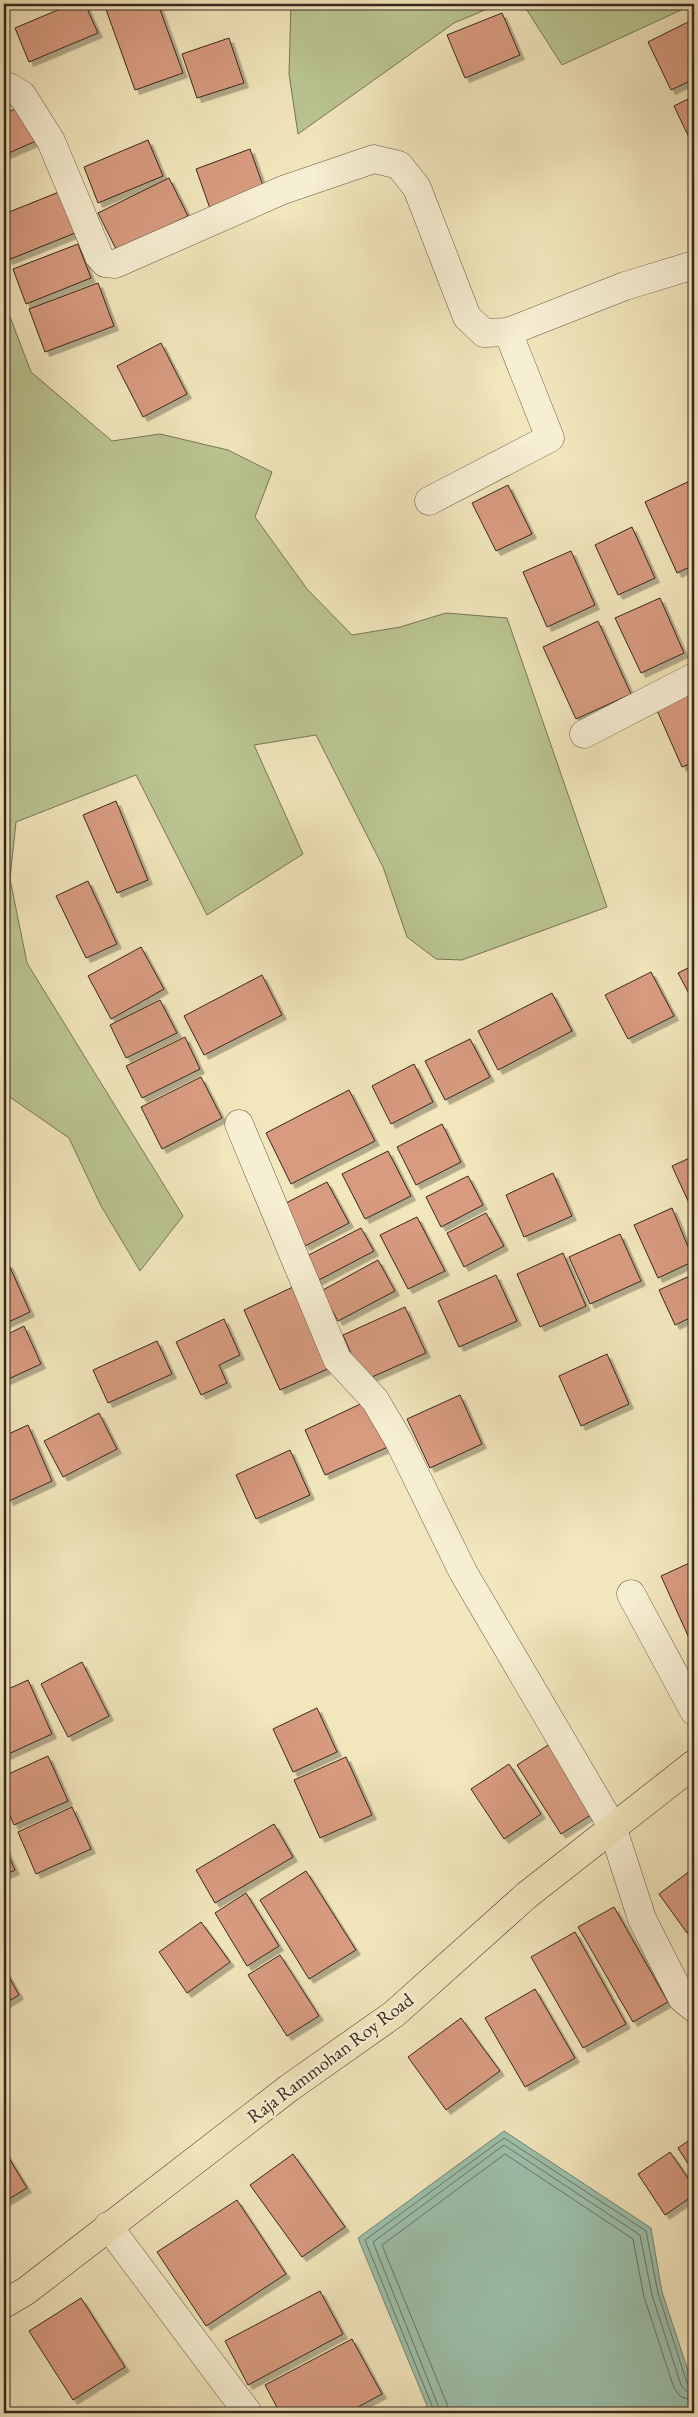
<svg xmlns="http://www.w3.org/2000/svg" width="698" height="2417" font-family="'EB Garamond',serif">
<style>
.green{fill:#bac591;stroke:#787658}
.water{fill:#9cc0ab;stroke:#748373}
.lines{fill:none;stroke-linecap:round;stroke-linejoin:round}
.shore{stroke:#6a7464;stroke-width:1}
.building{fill:#d89b80;stroke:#37271e;filter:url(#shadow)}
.minor-casing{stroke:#665746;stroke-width:29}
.major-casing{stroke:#37271e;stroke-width:29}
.minor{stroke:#f7efd3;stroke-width:28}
.major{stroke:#f2e6bc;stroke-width:28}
.labels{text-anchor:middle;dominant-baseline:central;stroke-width:5;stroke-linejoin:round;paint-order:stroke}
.street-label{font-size:19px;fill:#37271e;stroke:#f7efd3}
</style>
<defs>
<filter id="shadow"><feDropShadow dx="4.5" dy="4.5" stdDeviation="0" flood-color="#0004"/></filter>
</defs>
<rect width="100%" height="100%" fill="#f2e6bc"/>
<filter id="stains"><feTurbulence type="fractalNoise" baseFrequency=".004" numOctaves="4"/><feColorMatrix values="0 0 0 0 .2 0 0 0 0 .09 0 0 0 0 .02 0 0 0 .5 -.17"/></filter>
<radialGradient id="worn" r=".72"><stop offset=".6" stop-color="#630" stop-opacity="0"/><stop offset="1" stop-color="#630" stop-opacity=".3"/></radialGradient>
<g class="green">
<polygon points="291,4 499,4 454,23 298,134 289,74"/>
<polygon points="523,4 694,4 562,65"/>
<polygon points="4,301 31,372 112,441 160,434 228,450 272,472 255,517 307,589 352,635 400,627 446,613 507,618 607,907 462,960 436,959 407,937 383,867 316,735 254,745 303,854 207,915 136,775 16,822 10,879 27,963 183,1216 140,1271 101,1206 69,1138 4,1093"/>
</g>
<polygon class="water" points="504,2131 651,2228 662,2292 694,2389 694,2413 430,2413 358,2238"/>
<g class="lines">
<g class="shore">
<polyline points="435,2413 365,2240 504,2138 646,2231 658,2293 687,2383 694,2387"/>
<polyline points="441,2413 373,2242 504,2145 640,2235 652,2295 681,2385 686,2391 694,2393"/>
<polyline points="448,2413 447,2404 382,2245 505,2154 633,2239 644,2297 674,2388 681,2397 694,2401"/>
</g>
</g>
<g class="building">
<polygon points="72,4 85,4 98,33 29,62 15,28"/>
<polygon points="104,4 158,4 183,73 135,90"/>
<polygon points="502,13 520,55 465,78 447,35"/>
<polygon points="694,19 694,79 671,90 648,42"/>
<polygon points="229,38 244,83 197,98 182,54"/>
<polygon points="694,96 694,148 674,106"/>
<polygon points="21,106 36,141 4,155 4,114"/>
<polygon points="148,140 163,176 98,203 84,167"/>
<polygon points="250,149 266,194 212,214 196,169"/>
<polygon points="169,178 188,216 117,251 98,213"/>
<polygon points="64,190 80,231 8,260 4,250 4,214"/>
<polygon points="78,244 91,278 26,304 13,269"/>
<polygon points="98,283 114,326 45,352 29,309"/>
<polygon points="161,343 187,394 143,417 117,366"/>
<polygon points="694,479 694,565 677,573 645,502"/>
<polygon points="508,485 532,534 496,551 472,503"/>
<polygon points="632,527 655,578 618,595 595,545"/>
<polygon points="571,551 595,605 547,627 523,572"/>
<polygon points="660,598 684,653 641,673 615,618"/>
<polygon points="598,621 631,694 576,719 543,647"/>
<polygon points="694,692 694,762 682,767 656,708"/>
<polygon points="116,801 148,880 117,893 83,815"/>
<polygon points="88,881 117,944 86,958 56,896"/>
<polygon points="141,947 164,989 111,1019 88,976"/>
<polygon points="694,965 694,1003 678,973"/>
<polygon points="651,972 674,1016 628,1039 605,995"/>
<polygon points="262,975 282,1015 204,1055 184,1016"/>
<polygon points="552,993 572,1031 498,1070 478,1031"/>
<polygon points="160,1000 177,1033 126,1058 110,1025"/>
<polygon points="185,1037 200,1069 142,1098 126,1066"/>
<polygon points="470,1039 490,1077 445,1100 425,1061"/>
<polygon points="414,1064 433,1102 391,1124 372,1086"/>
<polygon points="201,1077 222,1118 162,1149 141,1107"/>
<polygon points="349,1090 375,1141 291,1184 266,1133"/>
<polygon points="442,1124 461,1162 416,1185 397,1147"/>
<polygon points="388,1151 411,1196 365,1219 342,1174"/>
<polygon points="694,1156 694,1201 689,1203 672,1166"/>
<polygon points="553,1173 572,1216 524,1237 506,1195"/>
<polygon points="468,1176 483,1205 441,1227 426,1197"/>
<polygon points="327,1182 349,1223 305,1246 284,1204"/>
<polygon points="672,1208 694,1261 658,1278 634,1225"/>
<polygon points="486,1213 504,1246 464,1267 447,1233"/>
<polygon points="417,1217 445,1271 408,1289 380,1235"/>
<polygon points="361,1228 374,1251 315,1282 303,1258"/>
<polygon points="620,1234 641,1281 590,1304 569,1257"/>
<polygon points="563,1253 586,1306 540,1327 517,1274"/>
<polygon points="378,1260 395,1291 338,1321 321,1291"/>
<polygon points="8,1263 30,1312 4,1324 4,1265"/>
<polygon points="694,1274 694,1316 675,1325 659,1290"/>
<polygon points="496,1275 517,1321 459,1347 438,1301"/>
<polygon points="295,1286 332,1367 280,1390 244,1310"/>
<polygon points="405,1307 426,1353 363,1381 343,1335"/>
<polygon points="224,1319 240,1355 219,1365 227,1383 201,1395 176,1342"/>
<polygon points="24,1326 41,1364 4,1381 4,1336"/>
<polygon points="694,1328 694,1345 688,1331"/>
<polygon points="157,1341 172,1374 108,1403 93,1370"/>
<polygon points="607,1354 629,1404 581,1426 559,1376"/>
<polygon points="460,1395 482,1444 430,1468 407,1419"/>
<polygon points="369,1400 390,1446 325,1475 305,1430"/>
<polygon points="99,1413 117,1449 63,1477 44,1441"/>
<polygon points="28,1425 52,1481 9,1501 4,1489 4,1436"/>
<polygon points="290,1450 310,1495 256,1519 236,1475"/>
<polygon points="694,1561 694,1649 661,1576"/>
<polygon points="82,1662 109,1716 68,1737 41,1684"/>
<polygon points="28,1680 52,1734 4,1756 4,1691"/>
<polygon points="317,1708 337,1752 293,1772 273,1729"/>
<polygon points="553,1742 597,1811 561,1834 517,1765"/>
<polygon points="48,1756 68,1801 14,1825 4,1802 4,1776"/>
<polygon points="346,1757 372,1815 320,1838 294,1780"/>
<polygon points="509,1764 541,1814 504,1839 471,1789"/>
<polygon points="72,1807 91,1849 36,1874 18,1832"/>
<polygon points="274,1824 293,1857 215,1903 196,1870"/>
<polygon points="4,1846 15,1870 4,1875"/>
<polygon points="694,1868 694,1928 687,1933 659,1894"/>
<polygon points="306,1871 356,1950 309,1979 260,1900"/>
<polygon points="246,1893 279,1946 247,1966 215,1913"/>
<polygon points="614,1907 668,2002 633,2022 578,1927"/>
<polygon points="201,1922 230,1962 187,1993 159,1952"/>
<polygon points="575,1932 626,2024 583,2048 531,1957"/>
<polygon points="280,1955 319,2016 287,2036 248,1975"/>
<polygon points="4,1968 19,1995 4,2004"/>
<polygon points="535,1989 575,2058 525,2087 485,2018"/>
<polygon points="461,2018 500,2071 446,2110 408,2057"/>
<polygon points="694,2137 694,2173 678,2148"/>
<polygon points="4,2150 27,2188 4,2202"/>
<polygon points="670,2152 694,2187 694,2195 665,2215 638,2174"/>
<polygon points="293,2154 345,2227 302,2257 250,2185"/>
<polygon points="237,2200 286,2274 206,2326 157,2252"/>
<polygon points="320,2291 343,2334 248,2385 225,2341"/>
<polygon points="81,2298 125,2367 73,2400 29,2331"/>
<polygon points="352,2339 382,2394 347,2413 280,2413 265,2385"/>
<polygon points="388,2407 391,2413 377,2413"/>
</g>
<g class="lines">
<g class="minor-casing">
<g id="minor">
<polyline points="4,87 9,87 22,95 51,141 99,256 105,263 115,264 283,190 374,159 399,165 417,188 467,317 484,333 508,332 625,286 694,265"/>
<polyline points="429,501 550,438 508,332"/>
<polyline points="584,734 694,677"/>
<polyline points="239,1124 337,1359 375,1400 398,1439 463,1572 612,1826 642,1919 682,1998 694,2008"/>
<polyline points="631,1594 694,1711"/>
<polyline points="108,2226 248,2413"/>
</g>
</g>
<g class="major-casing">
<polyline id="major" points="4,2304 26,2291 289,2088 394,2014 527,1895 694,1764"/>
</g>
<use href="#minor" class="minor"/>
<use href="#major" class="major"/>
</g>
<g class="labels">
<g class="street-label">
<text transform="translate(330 2058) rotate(-37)">Raja Rammohan Roy Road</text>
</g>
</g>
<rect width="698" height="2417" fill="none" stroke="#f2e6bc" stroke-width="20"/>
<rect x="5" y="5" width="688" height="2407" fill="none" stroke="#37271e" stroke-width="2.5"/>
<rect x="10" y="10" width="678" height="2397" fill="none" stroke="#37271e"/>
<rect width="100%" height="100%" filter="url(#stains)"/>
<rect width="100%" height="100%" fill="url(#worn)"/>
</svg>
